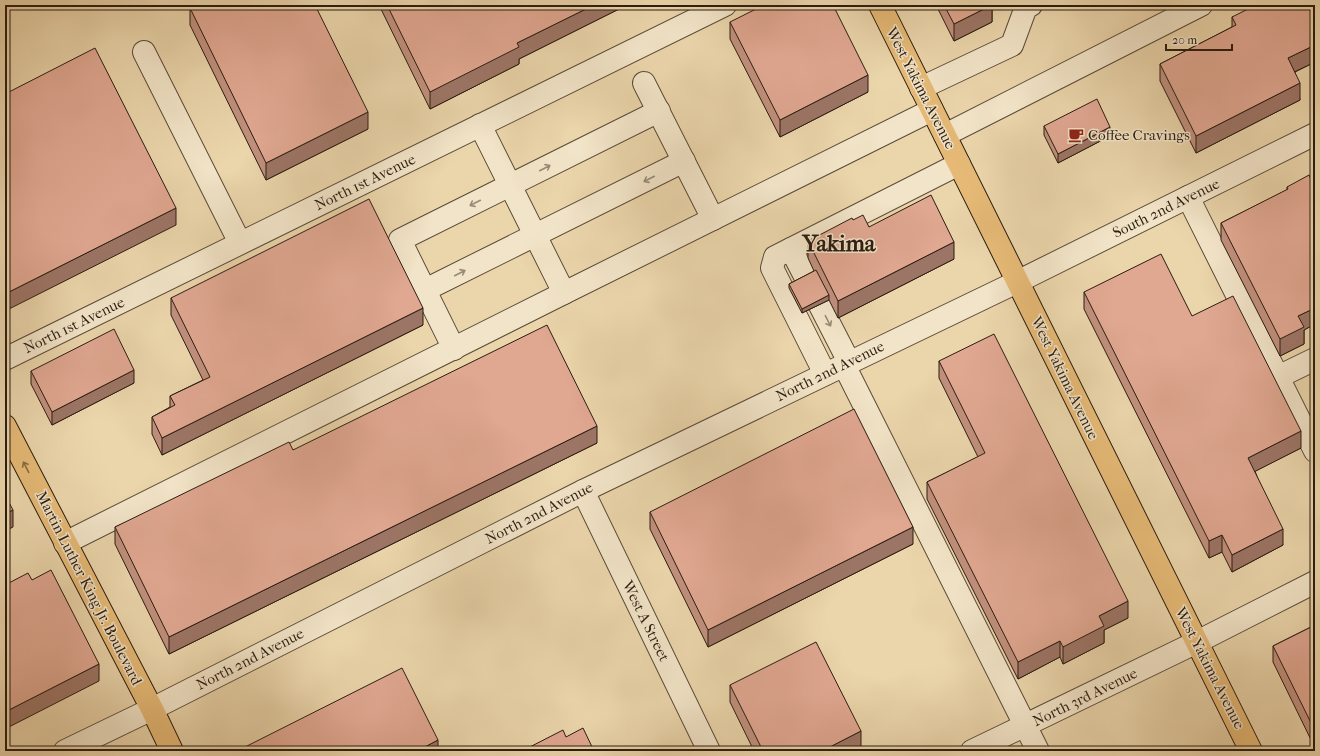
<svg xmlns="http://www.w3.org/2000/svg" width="1320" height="756" font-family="'IM FELL French Canon',serif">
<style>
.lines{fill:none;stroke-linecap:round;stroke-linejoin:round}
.minor-casing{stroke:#5b4b38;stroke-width:24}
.major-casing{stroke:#2b1d11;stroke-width:24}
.minor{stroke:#f2e4c8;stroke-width:22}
.major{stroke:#e6ba76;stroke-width:22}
.wall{fill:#c1907d;stroke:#2b1d11}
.shaded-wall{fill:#9d7566;stroke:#2b1d11}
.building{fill:#e0a791;stroke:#2b1d11}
.oneway{stroke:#988a76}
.oneway2{stroke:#886c44}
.labels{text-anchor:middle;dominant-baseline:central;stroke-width:3;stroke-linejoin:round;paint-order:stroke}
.street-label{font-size:15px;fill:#2b1d11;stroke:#f2e4c8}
.poi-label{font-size:15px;fill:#2b1d11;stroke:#f2e4c8;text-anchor:start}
.town-label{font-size:23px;font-weight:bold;fill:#2b1d11;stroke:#f2e4c8}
</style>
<rect width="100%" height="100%" fill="#ebd5ab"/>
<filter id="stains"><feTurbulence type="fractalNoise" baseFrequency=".005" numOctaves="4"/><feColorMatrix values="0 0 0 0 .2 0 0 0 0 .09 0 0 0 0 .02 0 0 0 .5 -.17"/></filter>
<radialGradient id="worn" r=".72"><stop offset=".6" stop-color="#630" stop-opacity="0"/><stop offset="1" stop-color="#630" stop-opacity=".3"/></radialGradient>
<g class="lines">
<g class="minor-casing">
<g id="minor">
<polyline points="144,52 240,243"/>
<polyline points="644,83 713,219"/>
<polyline points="921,88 1012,45 1026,7 1031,5"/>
<polyline points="480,125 564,293 932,110"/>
<polyline points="945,135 1201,5"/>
<polyline points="1188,197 1315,451"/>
<polyline points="791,249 849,362"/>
<polyline points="425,290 684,161"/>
<polyline points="454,349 400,240 659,111"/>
<polyline points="5,359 725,5"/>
<polyline points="844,365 1038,751"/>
<polyline points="825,374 772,268 775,257 959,164"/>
<polyline points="1278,377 1315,359"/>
<polyline points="583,491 709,751"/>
<polyline points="65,543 564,293"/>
<polyline points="65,751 152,709 583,491 1017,282 1315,134"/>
<polyline points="972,751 1197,642 1315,582"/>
</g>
</g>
<g class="major-casing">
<g id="major">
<polyline points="880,5 1251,751"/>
<polyline points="5,426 152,709 172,751"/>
</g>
</g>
<use href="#minor" class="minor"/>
<use href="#major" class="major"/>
</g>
<g class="wall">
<polygon points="379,5 627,5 519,59 519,64 430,109"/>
<polygon points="936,5 992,5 992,22 954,41"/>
<polygon points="1315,5 1315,62 1295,72 1300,100 1196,153 1160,81 1160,64 1232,27 1232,17"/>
<polygon points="190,8 368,129 266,180 190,25"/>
<polygon points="730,22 868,92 780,137 730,39"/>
<polygon points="1044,126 1110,136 1058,163 1044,135"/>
<polygon points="1287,187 1315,188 1315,324 1304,330 1304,344 1280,356 1221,240 1221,223 1287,190"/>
<polygon points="853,220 869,227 954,259 838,318 829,300 802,313 789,288 789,284 814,271 808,258 808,241"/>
<polygon points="1084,292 1301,448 1255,471 1283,545 1232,572 1222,552 1209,558 1084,309"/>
<polygon points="171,298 423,325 162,455 152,434 152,417 170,407 170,396 203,380 171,315"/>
<polygon points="939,361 1128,618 1104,630 1104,643 1063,664 1060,657 1018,679 927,499 927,482 978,457 939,378"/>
<polygon points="31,371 134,383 52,425 31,384"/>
<polygon points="597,443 169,654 115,544 115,527 293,450"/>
<polygon points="650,512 913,544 708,647 650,529"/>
<polygon points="1315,625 1315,748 1273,662 1273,646"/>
<polygon points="730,685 861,748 856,751 754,751 730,702"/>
</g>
<g class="shaded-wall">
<polygon points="594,5 627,5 519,59 519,64 430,109 430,92 517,43"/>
<polygon points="992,5 992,22 954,41 954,24"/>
<polygon points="1315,45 1315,62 1288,75 1288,58"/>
<polygon points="868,75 868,92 780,137 780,120"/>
<polygon points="1300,83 1300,100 1196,153 1196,136"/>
<polygon points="368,112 368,129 266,180 266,163"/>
<polygon points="1110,127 1110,136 1058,163 1058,154"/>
<polygon points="176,208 176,225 5,311 5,294"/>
<polygon points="954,242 954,259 838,318 838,301"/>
<polygon points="829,295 829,300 802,313 802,309"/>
<polygon points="423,308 423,325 162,455 162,438"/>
<polygon points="1315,308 1315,324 1304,330 1304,344 1280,356 1280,339 1298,316"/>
<polygon points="134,370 134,383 52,425 52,412"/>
<polygon points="597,426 597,443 169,654 169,637"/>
<polygon points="1301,431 1301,448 1248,475 1248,458"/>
<polygon points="13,510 13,527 5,531 5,514"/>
<polygon points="913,527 913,544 708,647 708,630"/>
<polygon points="1283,529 1283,545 1232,572 1232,555"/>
<polygon points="1222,535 1222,552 1209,558 1209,541"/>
<polygon points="1128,601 1128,618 1104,630 1104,643 1063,664 1063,647 1099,616"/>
<polygon points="1060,641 1060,657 1018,679 1018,662"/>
<polygon points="99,664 99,681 5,729 5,712"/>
<polygon points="861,731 861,748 856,751 822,751"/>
<polygon points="438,740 438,751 417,751"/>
</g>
<g class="building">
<polygon points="196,5 315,5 368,112 266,163 190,8"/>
<polygon points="387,5 594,5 517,43 519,47 430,92"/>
<polygon points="764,5 833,5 868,75 780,120 730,22"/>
<polygon points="944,5 992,5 954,24"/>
<polygon points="1256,5 1315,5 1315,45 1288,58 1300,83 1196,136 1160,64 1236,25 1232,17"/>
<polygon points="95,48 176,208 5,294 5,94"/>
<polygon points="1097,99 1110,127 1058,154 1044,126"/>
<polygon points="1309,175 1315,188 1315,308 1298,316 1304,327 1280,339 1221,223 1288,189 1287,187"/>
<polygon points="931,195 954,242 838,301 808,241 852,218 853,220 863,215 869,227"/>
<polygon points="369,199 423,308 162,438 152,417 175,405 170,396 210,377 171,298"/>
<polygon points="1161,254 1192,316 1233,296 1301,431 1248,458 1283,529 1232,555 1222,535 1209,541 1084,292"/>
<polygon points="816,270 829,295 802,309 789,284"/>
<polygon points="547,325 597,426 169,637 115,527 289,442 293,450"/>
<polygon points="114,329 134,370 52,412 31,371"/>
<polygon points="994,334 1128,601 1099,616 1104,626 1063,647 1060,641 1018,662 927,482 985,453 939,361"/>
<polygon points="854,409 913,527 708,630 650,512"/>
<polygon points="5,495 13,510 5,514"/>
<polygon points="51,570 99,664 5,712 5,585 28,573 32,580"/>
<polygon points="1315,625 1315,731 1273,646"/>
<polygon points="816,642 861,731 822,751 763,751 730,685"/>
<polygon points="402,668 438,740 417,751 244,751 243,748"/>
<polygon points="583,728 594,751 522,751 563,730 566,737"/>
</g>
<defs><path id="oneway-shaft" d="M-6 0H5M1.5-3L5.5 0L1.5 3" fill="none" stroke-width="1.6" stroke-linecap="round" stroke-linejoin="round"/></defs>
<g class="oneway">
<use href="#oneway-shaft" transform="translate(545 168) rotate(-27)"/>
<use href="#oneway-shaft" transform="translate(649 179) rotate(153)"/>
<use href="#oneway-shaft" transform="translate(475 203) rotate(153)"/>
<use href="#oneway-shaft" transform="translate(460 273) rotate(-27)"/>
<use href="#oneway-shaft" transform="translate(828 321) rotate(63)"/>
</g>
<use class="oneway2" href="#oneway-shaft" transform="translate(26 467) rotate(-117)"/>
<defs>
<g id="cafe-bare" transform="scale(1.2)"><path d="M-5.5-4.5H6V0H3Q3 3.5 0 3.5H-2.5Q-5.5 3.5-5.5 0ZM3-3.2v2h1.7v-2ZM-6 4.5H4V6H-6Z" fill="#8f2418" stroke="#f2e4c8" stroke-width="2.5" paint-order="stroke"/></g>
</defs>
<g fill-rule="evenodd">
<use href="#cafe-bare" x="1076" y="135"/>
</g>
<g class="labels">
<g class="street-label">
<text transform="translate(921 88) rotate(63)">West Yakima Avenue</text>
<text transform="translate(365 182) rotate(-26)">North 1st Avenue</text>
<text transform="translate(1166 208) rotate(-26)">South 2nd Avenue</text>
<text transform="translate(74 325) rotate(-26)">North 1st Avenue</text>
<text transform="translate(830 371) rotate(-26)">North 2nd Avenue</text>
<text transform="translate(1065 378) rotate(64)">West Yakima Avenue</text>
<text transform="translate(539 513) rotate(-27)">North 2nd Avenue</text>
<text transform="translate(89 588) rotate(63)">Martin Luther King Jr. Boulevard</text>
<text transform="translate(646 621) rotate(64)">West A Street</text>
<text transform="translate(250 659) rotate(-27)">North 2nd Avenue</text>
<text transform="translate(1210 668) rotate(63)">West Yakima Avenue</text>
<text transform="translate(1085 697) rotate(-26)">North 3rd Avenue</text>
</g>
<g class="poi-label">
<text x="1088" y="135">Coffee Cravings</text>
</g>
<g class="town-label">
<text x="839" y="243">Yakima</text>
</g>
</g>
<rect width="1320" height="756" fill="none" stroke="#ebd5ab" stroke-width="20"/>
<rect x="6" y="6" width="1308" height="744" fill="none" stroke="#2b1d11" stroke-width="2"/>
<rect x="10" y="10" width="1300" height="736" fill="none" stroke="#2b1d11"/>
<path d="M1166 44v6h66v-6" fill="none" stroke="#2b1d11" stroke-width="2"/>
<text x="1172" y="44" font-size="12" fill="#2b1d11" stroke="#f2e4c8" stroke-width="3" paint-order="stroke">20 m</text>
<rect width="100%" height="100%" filter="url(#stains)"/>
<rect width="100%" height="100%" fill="url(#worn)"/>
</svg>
